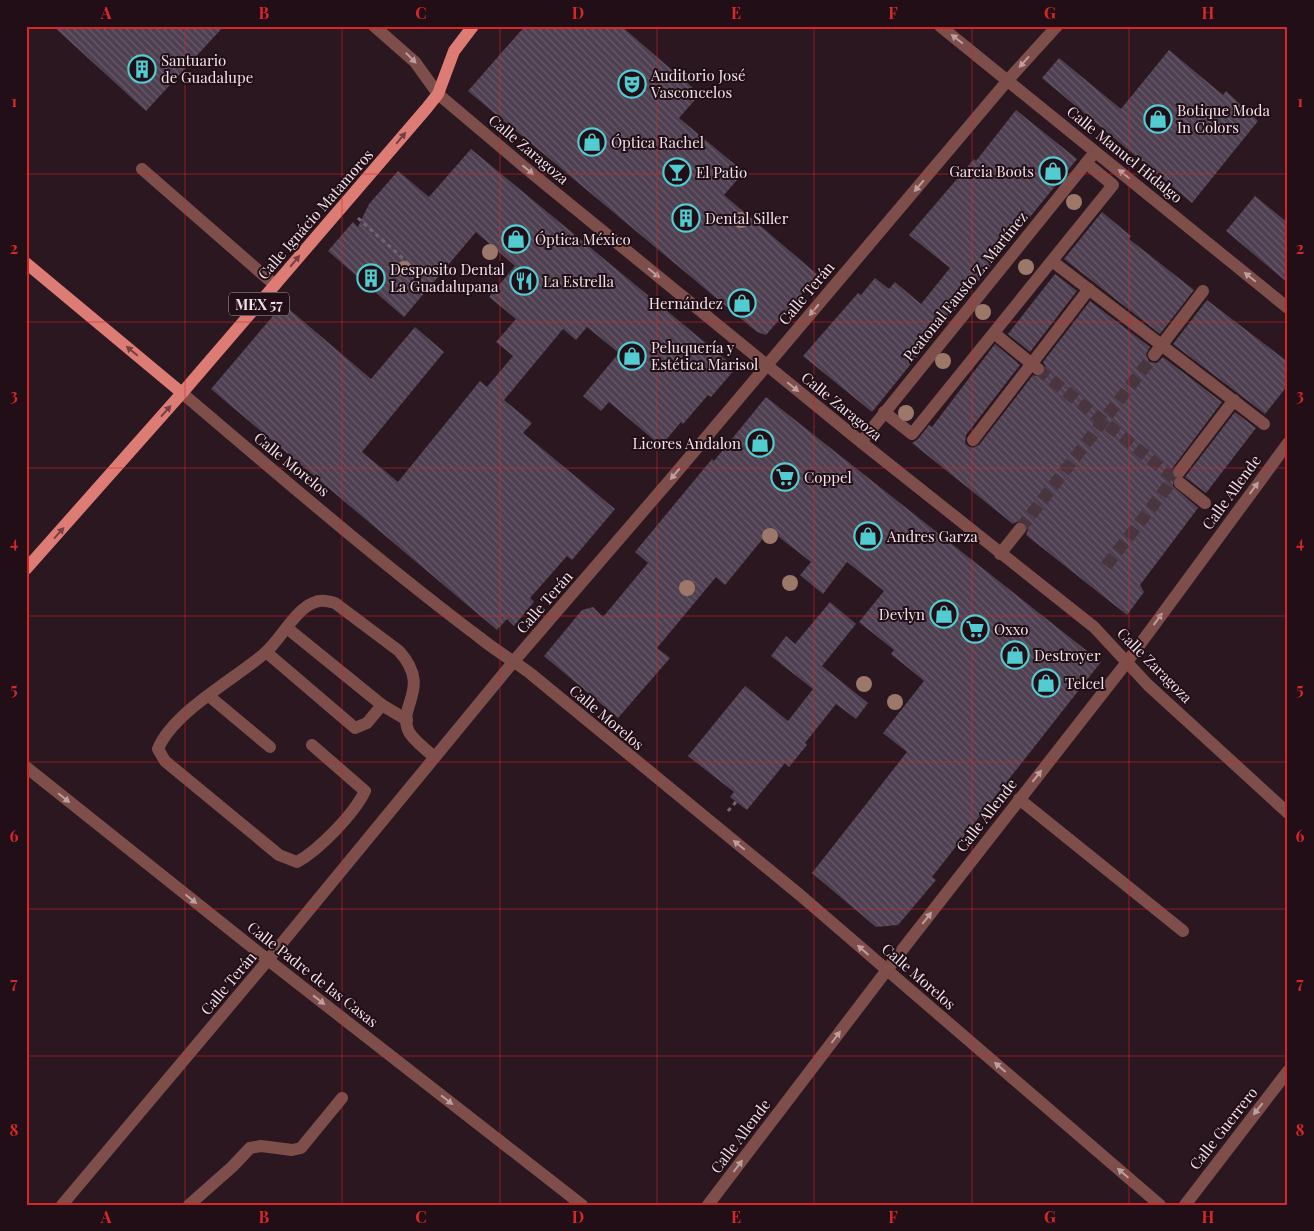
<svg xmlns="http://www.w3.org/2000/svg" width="1314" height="1231" font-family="'Playfair Display',serif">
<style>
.building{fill:url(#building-back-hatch)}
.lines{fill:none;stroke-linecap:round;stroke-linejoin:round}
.minor-tunnel{stroke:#49353d;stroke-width:12;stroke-dasharray:12 6;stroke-linecap:butt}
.path{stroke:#77656c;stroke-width:3;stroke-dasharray:4 4;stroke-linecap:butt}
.minor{stroke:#7d4e4a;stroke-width:12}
.major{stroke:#dd7c75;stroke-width:12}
.tree{fill:#9b786a}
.oneway{fill:#bc9fa0}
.oneway2{fill:#763f41}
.grid{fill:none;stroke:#d62828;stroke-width:1;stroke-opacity:0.55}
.labels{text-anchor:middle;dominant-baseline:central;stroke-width:4;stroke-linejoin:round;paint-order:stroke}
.shield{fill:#210e16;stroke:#b2a2a8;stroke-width:1}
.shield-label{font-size:14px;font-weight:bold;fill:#f0e2e7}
.poi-label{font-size:15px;fill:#f0e2e7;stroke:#210e16;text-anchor:start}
.street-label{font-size:15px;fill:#f0e2e7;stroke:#210e16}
.neatline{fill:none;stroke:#d62828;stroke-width:2}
.grid-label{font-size:16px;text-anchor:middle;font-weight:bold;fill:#d62828}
</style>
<defs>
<pattern id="building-back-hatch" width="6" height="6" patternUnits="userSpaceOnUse" patternTransform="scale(1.25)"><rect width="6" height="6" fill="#4f4051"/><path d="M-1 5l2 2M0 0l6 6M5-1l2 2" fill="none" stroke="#695b6a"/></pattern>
</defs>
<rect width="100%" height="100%" fill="#2b171f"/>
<g class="building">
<polygon points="53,26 224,26 146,111"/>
<polygon points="525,26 621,26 700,94 679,118 744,172 724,195 818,275 766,335 757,332 468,91"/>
<polygon points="1169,50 1223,95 1226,91 1258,121 1192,203 1042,78 1059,58 1121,109"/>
<polygon points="1016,110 1077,159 872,412 803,356 858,293 861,295 875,278 889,289 895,282 921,304 950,268 909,235 974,159 976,161"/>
<polygon points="471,149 736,368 711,397 708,395 683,424 681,422 661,446 609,402 601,411 583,396 619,353 587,327 576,340 563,329 504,400 532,423 523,433 615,509 572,560 567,556 530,598 534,602 514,626 507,619 497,630 211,389 283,304 371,379 415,327 444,352 362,452 398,482 480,381 487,387 513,356 496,342 516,319 489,297 515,266 476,232 404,317 328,251 353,222 358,227 369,204 398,171 429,197"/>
<polygon points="1255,196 1288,223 1288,283 1226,231"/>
<polygon points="1102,212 1131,236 1129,239 1194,290 1160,334 1064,259"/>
<polygon points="1055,274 1077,291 1030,352 1008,334"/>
<polygon points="1207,300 1288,362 1288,385 1265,414 1173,344"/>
<polygon points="1090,301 1150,347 1146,354 1149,362 1157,363 1163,357 1222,402 1171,470 1174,478 1173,486 1198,508 1140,585 1144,592 1127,615 1026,535 1028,530 1025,522 1018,521 1013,524 912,443 918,439 929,425 932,427 995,344 1020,365 966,435 965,443 968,446 972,448 979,445 1033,375 1040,377 1045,374 1046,367 1043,362"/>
<polygon points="766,397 1101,662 932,877 936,880 898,925 876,927 812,873 907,752 883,733 924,681 891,654 894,650 859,622 884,591 847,562 823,594 800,575 811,562 770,530 725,585 716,577 657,648 670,658 618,718 544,656 582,610 593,607 603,617 648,563 635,552 712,459 714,461"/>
<polygon points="1235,412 1256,428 1206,493 1185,477"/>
<polygon points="830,602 856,624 822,666 868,703 856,719 836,704 805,743 807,745 789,767 785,763 747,810 730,797 734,792 688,756 745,686 788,721 813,689 771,656 786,636 795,644"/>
</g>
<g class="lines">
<g class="minor-tunnel">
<polyline points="1038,369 1180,483"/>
<polyline points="1020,529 1154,355"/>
<polyline points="1106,566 1179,472"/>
</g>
<g class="path">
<polyline points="358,218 419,273"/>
<polyline points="728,811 736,802"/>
</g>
<g class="minor">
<polyline points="374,26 415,62 438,94 534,175 861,442 1094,627 1148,685 1288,813"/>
<polyline points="940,26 1288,308"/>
<polyline points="142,169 275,285"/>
<polyline points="1052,261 1264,424"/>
<polyline points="994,333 1038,369"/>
<polyline points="1154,355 1203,291"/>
<path d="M182 393C280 476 377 560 479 637 496 651 514 661 531 674L800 895 1160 1205"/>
<polyline points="884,412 912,434 1113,185 1086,163"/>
<polyline points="973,440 1089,289"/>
<polyline points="861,442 1091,157"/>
<polyline points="1179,472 1234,400"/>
<polyline points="1180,483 1205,503"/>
<polyline points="1000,554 1020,529"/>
<polyline points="287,628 382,705 407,720"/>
<polyline points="266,652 355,728 367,723 382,705"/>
<polyline points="209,696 270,747"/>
<path d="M312 745 365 791C354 814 319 850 297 862L279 855 165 761 158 749C173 712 235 679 265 653 280 640 295 610 313 603 320 599 327 601 335 603L399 651C433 689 396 706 409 732 414 741 427 750 434 757"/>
<polyline points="26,767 268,960 582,1205"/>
<polyline points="1019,799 1183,931"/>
<polyline points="62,1205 268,960 514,661 670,480 1008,80 1057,26"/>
<polyline points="189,1205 232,1167 250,1148 261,1146 292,1150 301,1148 342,1098"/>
<polyline points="708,1205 906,945 1127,662 1288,443"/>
<polyline points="1185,1205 1288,1071"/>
</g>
<g class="major">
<polyline points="26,263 182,393"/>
<polyline points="26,569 182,393 426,109 438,94 454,51 473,26"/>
</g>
</g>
<g class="tree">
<circle cx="1074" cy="202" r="8"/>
<circle cx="741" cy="220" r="8"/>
<circle cx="490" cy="252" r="8"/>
<circle cx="1026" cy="267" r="8"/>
<circle cx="404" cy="269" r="8"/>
<circle cx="983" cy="312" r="8"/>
<circle cx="943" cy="361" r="8"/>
<circle cx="906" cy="413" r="8"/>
<circle cx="770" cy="536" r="8"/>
<circle cx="790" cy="583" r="8"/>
<circle cx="687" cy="588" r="8"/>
<circle cx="864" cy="684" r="8"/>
<circle cx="895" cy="702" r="8"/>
</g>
<defs><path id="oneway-solid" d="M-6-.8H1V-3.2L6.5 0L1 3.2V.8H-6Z" transform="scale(1.25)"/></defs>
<g class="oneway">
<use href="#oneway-solid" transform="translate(957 39) rotate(-142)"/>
<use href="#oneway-solid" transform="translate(411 58) rotate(46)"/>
<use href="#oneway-solid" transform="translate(1024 62) rotate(132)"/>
<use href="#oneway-solid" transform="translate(528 170) rotate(40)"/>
<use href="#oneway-solid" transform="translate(1124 174) rotate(-141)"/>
<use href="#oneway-solid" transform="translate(919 186) rotate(130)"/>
<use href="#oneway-solid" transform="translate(654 273) rotate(39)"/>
<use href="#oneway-solid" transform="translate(1250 277) rotate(-141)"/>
<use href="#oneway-solid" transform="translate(814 310) rotate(130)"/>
<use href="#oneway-solid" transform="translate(793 387) rotate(39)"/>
<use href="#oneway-solid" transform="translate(675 474) rotate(130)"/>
<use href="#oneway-solid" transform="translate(1254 488) rotate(-54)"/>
<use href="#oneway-solid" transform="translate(1158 619) rotate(-54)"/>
<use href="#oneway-solid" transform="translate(1037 776) rotate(-52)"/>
<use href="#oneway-solid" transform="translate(64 798) rotate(39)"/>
<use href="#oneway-solid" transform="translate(739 845) rotate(-141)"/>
<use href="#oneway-solid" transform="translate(191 899) rotate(39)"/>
<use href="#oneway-solid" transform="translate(927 918) rotate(-52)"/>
<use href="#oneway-solid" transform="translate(863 950) rotate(-139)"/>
<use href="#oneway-solid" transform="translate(319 1000) rotate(38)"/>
<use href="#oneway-solid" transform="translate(836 1037) rotate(-53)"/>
<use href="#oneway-solid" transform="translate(1000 1067) rotate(-139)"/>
<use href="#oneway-solid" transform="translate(447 1100) rotate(38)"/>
<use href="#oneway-solid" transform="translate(1258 1109) rotate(128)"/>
<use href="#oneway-solid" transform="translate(738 1166) rotate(-53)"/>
<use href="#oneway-solid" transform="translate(1123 1173) rotate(-139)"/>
</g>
<g class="oneway2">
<use href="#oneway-solid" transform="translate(401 138) rotate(-50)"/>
<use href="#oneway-solid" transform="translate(295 261) rotate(-50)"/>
<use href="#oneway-solid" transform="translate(132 351) rotate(-140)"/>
<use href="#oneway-solid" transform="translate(166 411) rotate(-48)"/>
<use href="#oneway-solid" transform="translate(59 533) rotate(-48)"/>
</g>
<path class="grid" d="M185 26V1205M342 26V1205M500 26V1205M657 26V1205M814 26V1205M972 26V1205M1129 26V1205M26 174H1288M26 322H1288M26 468H1288M26 616H1288M26 762H1288M26 909H1288M26 1056H1288"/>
<defs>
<g id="building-ring" transform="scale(1.4375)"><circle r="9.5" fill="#210e16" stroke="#52ccd0" stroke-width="1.5"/><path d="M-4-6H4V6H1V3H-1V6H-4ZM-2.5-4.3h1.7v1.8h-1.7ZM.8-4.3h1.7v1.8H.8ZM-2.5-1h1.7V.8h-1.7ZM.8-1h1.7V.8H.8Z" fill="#52ccd0"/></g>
<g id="theatre-ring" transform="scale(1.4375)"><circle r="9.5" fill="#210e16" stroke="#52ccd0" stroke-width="1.5"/><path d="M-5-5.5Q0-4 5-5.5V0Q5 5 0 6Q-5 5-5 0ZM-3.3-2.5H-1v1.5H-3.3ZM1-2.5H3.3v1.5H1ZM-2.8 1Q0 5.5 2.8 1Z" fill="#52ccd0"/></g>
<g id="shop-ring" transform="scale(1.4375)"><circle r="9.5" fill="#210e16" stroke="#52ccd0" stroke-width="1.5"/><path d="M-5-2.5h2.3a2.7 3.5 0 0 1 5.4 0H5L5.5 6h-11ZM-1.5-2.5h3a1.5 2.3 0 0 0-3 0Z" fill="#52ccd0"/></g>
<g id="bar-ring" transform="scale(1.4375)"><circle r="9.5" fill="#210e16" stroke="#52ccd0" stroke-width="1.5"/><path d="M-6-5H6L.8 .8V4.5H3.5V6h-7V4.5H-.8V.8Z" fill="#52ccd0"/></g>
<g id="restaurant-ring" transform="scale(1.4375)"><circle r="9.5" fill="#210e16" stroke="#52ccd0" stroke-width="1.5"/><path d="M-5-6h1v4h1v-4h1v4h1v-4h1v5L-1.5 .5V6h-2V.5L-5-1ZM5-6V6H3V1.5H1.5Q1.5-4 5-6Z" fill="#52ccd0"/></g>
<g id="supermarket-ring" transform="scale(1.4375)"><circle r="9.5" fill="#210e16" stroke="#52ccd0" stroke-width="1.5"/><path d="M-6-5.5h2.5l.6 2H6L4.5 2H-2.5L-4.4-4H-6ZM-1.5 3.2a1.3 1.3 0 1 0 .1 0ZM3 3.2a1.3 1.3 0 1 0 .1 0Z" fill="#52ccd0"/></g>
</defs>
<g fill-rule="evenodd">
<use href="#building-ring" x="142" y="69"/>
<use href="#theatre-ring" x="632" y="84"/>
<use href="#shop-ring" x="1158" y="119"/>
<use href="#shop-ring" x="592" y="142"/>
<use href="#shop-ring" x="1053" y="171"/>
<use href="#bar-ring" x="677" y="172"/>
<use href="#building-ring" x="686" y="218"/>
<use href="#shop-ring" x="516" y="239"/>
<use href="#building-ring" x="371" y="278"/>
<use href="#restaurant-ring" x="524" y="281"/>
<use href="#shop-ring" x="742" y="303"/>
<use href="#shop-ring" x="632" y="356"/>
<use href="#shop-ring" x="760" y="443"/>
<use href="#supermarket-ring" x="785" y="477"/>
<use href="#shop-ring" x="868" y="536"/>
<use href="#shop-ring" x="944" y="614"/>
<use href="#supermarket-ring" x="975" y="629"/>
<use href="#shop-ring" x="1015" y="655"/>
<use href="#shop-ring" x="1046" y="683"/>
</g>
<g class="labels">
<rect class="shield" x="229" y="292.5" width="60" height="23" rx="4"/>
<g class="shield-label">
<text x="259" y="304">MEX 57</text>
</g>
<g class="poi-label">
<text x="161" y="60">Santuario<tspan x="161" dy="17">de Guadalupe</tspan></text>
<text x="651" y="75">Auditorio José<tspan x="651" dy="17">Vasconcelos</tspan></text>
<text x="1177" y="110">Botique Moda<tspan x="1177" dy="17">In Colors</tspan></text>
<text x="611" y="142">Óptica Rachel</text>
<text x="1034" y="171" text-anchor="end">Garcia Boots</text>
<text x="696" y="172">El Patio</text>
<text x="705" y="218">Dental Siller</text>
<text x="535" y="239">Óptica México</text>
<text x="390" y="269">Desposito Dental<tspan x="390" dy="17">La Guadalupana</tspan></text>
<text x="543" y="281">La Estrella</text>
<text x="723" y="303" text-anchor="end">Hernández</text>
<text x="651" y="347">Peluquería y<tspan x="651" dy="17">Estética Marisol</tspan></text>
<text x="741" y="443" text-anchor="end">Licores Andalon</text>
<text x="804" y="477">Coppel</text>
<text x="887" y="536">Andres Garza</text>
<text x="925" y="614" text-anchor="end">Devlyn</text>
<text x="994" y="629">Oxxo</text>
<text x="1034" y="655">Destroyer</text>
<text x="1065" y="683">Telcel</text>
</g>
<g class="street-label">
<text transform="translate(529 149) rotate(40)">Calle Zaragoza</text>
<text transform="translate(1125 154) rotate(39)">Calle Manuel Hidalgo</text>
<text transform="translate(315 214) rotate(-49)">Calle Ignácio Matamoros</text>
<text transform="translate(965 286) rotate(-51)">Peatonal Fausto Z. Martínez</text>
<text transform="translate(806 293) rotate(-50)">Calle Terán</text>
<text transform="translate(842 406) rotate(39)">Calle Zaragoza</text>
<text transform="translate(292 464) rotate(39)">Calle Morelos</text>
<text transform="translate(1231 492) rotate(-54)">Calle Allende</text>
<text transform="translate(544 602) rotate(-49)">Calle Terán</text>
<text transform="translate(1155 665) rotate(45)">Calle Zaragoza</text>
<text transform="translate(607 717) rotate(40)">Calle Morelos</text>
<text transform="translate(986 815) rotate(-52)">Calle Allende</text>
<text transform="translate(313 974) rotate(38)">Calle Padre de las Casas</text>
<text transform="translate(919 976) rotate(41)">Calle Morelos</text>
<text transform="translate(228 983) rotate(-50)">Calle Terán</text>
<text transform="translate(1223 1128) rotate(-52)">Calle Guerrero</text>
<text transform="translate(740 1136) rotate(-53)">Calle Allende</text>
</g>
</g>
<rect width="1314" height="1231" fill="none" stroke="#210e16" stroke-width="55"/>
<rect x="28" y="28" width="1258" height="1176" class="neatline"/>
<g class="grid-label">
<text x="106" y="19">A</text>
<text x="264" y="19">B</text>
<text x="421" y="19">C</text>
<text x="578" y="19">D</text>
<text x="736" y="19">E</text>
<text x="893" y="19">F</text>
<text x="1050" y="19">G</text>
<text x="1208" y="19">H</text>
<text x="14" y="107">1</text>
<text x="1300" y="107">1</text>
<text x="14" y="254">2</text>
<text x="1300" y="254">2</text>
<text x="14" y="401">3</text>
<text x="1300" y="401">3</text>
<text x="14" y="548">4</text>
<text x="1300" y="548">4</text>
<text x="14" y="695">5</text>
<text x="1300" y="695">5</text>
<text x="14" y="842">6</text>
<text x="1300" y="842">6</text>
<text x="14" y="989">7</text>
<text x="1300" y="989">7</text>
<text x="14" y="1136">8</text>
<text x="1300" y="1136">8</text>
<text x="106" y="1223">A</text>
<text x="264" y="1223">B</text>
<text x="421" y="1223">C</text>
<text x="578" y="1223">D</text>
<text x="736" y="1223">E</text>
<text x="893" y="1223">F</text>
<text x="1050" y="1223">G</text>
<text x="1208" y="1223">H</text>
</g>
</svg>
